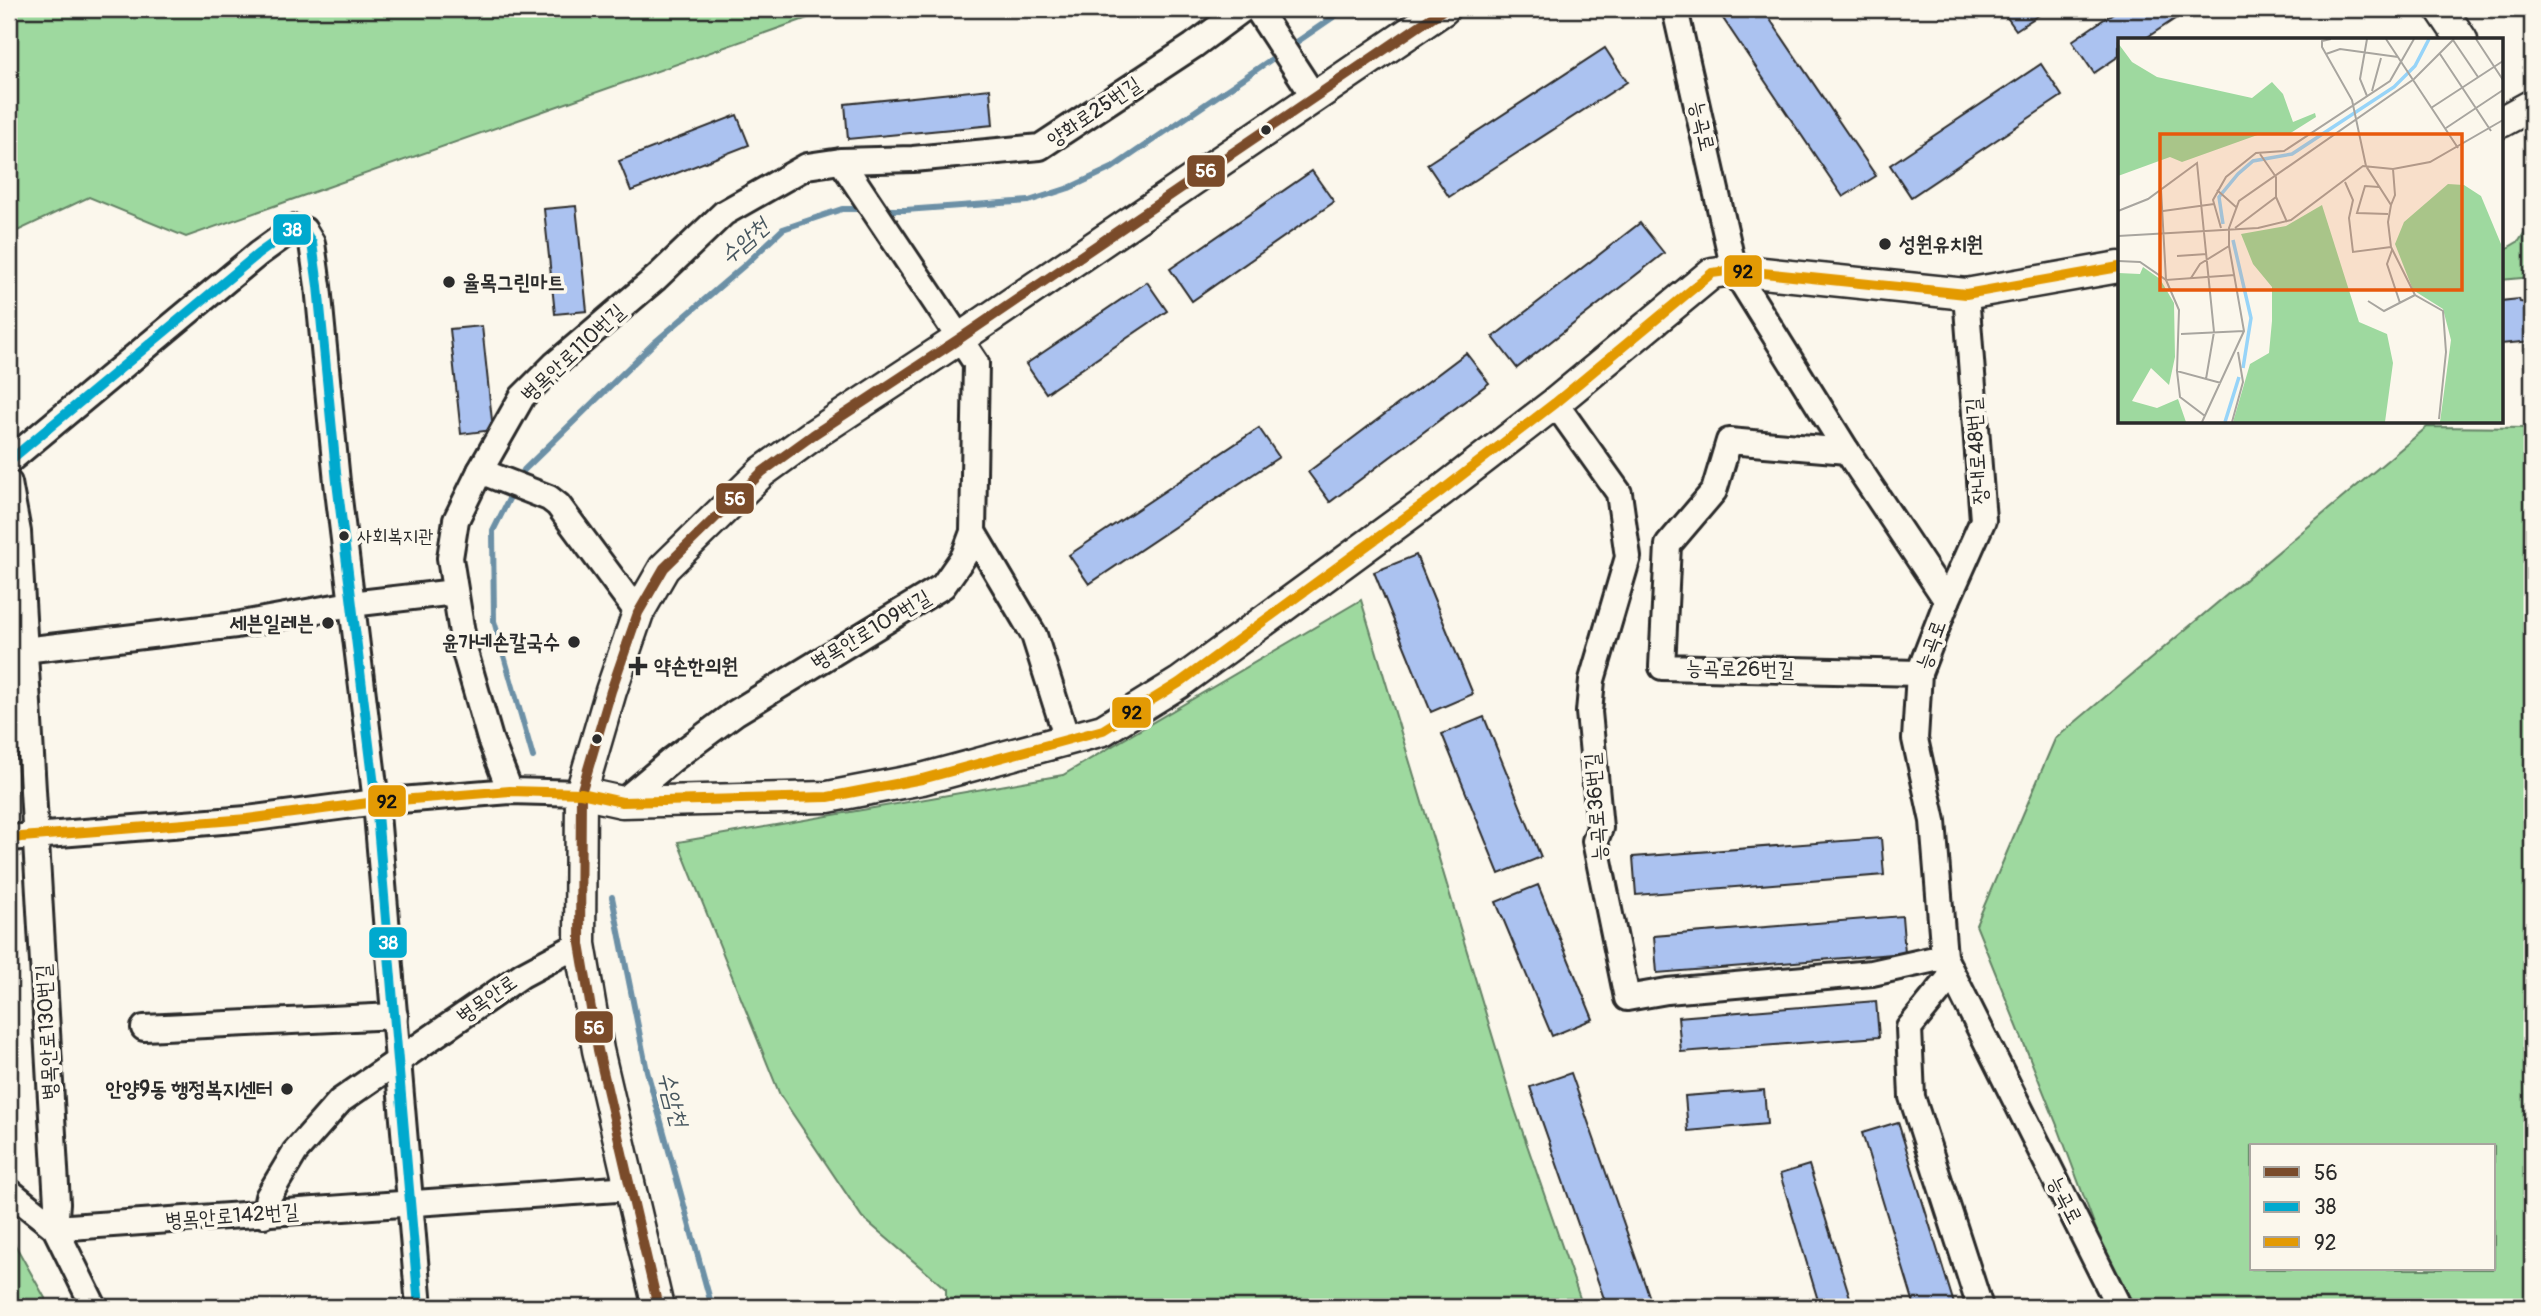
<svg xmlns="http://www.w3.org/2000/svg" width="2541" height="1316" font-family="Pangolin,'Poor Story',sans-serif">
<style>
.green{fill:#9ed99f;stroke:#648265;stroke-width:2;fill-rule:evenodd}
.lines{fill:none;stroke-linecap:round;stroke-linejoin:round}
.stream{stroke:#6c90a6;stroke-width:6}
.building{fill:#abc2f0;stroke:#2b2b2b;stroke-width:2}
.minor-casing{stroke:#2b2b2b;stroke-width:30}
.tertiary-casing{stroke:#2b2b2b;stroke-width:35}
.minor{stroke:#fbf7ec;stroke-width:24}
.tertiary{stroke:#fbf7ec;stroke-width:30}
.bus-1-casing{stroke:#fbf7ec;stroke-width:16}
.bus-2-casing{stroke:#fbf7ec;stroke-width:16}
.bus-3-casing{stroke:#fbf7ec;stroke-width:16}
.bus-1{stroke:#7a4b2a;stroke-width:10}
.bus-2{stroke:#00a9ce;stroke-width:10}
.bus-3{stroke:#e39a04;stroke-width:10}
.bus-dot{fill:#2b2b2b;stroke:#fbf7ec;stroke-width:2.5}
.labels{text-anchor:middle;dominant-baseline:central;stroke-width:7;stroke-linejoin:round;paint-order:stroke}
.bus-label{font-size:19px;fill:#2b2b2b;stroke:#fbf7ec;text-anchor:start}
.street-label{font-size:21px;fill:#2b2b2b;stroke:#fbf7ec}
.poi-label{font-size:21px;font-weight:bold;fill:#2b2b2b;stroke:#fbf7ec;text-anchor:start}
.water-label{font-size:23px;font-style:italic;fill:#46555e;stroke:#fbf7ec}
.inset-river{fill:none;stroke:#97d4f8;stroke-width:3.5}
.inset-road{fill:none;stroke:#a8a59f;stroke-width:2}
.view{fill:#e8590c;fill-opacity:0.15;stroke:#e8590c;stroke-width:3.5}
.inset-edge{fill:none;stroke:#2b2b2b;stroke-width:3.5}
.line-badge{stroke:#fbf7ec;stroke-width:2.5}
.badge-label{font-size:19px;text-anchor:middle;font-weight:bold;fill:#fff}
.pale-badge-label{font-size:19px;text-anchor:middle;font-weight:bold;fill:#111}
</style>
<rect width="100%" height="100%" fill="#fbf7ec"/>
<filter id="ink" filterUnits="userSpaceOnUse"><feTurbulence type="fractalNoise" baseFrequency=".0143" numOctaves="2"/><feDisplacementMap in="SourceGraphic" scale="14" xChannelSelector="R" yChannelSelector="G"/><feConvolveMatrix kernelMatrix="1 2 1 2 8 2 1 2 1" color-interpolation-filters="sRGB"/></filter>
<g filter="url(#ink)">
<g class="green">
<polygon points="9,9 833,9 186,237 89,197 9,235"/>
<polygon points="2532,221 2532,277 2501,280 2502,251 2519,241"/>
<path d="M2427 427 2532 428V1307H2125L2059 1130 1976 925 2055 739ZM2252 1146H2494V1269H2252Z"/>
<polygon points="1361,600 1513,1104 1583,1307 946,1307 946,1289 862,1217 780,1095 678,842 1063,775"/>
<polygon points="9,1234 50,1307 9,1307"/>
</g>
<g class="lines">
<g class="stream">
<polyline points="1288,48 1345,9"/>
<polyline points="880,210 905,210 1029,201 1069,188 1112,168 1279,54"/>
<polyline points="519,480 524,470 654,343 746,264 783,229 842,209 866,209"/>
<polyline points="514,489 493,531 494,621 533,757"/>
<polyline points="612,897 647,1071 712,1307"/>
</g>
</g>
<g class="building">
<polygon points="1728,9 1763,9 1876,176 1843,197 1720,14"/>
<polygon points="2001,9 2048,9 2016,30"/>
<polygon points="2119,9 2190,9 2143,40 2119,40 2119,56 2094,73 2072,41"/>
<polygon points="1605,48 1627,82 1449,197 1427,164"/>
<polygon points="2041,64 2062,96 1911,197 1890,165"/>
<polygon points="990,89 993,125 848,139 845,104"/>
<polygon points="737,115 749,145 631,191 619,161"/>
<polygon points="1312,171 1334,202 1192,301 1170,269"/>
<polygon points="576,206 587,311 555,314 544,209"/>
<polygon points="1640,223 1664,253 1517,368 1493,337"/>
<polygon points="1147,282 1167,311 1046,393 1026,364"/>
<polygon points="2519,299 2520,302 2532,303 2532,341 2501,344 2501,301"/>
<polygon points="482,326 493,430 461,434 450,329"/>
<polygon points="1466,353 1489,383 1330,502 1308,472"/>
<polygon points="1259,428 1279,457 1089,584 1069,555"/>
<polygon points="1416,555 1473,694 1431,712 1374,572"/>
<polygon points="1484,717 1541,857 1499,874 1442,734"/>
<polygon points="1881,838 1884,875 1636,895 1633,857"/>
<polygon points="1538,885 1593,1019 1552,1036 1496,902"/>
<polygon points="1902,916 1905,953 1657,973 1654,936"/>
<polygon points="1876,1001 1879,1037 1681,1052 1678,1017"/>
<polygon points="1571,1073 1653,1307 1607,1307 1530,1087"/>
<polygon points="1764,1090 1767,1124 1688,1131 1685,1096"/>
<polygon points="1898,1122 1955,1307 1915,1307 1862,1133"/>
<polygon points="1809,1165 1853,1307 1820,1307 1780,1174"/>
</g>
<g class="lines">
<g class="minor-casing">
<g id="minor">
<polyline points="1257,9 1315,98"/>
<polyline points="1675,9 1734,270 1847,451 1947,601 1919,673 1915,739 1933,821 1944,957 2119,1307"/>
<polyline points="1555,403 1619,493 1628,557 1592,680 1589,712 1600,828 1595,841 1627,998 1667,991 1872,973 1944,957"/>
<polyline points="1847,451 1729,441 1714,491 1668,545 1662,667 1919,673"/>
<polyline points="9,461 258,254 294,228 304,230 312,243 318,286 337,482 376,802 419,1307"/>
<polyline points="480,471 549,498 558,505 638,613"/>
<polyline points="9,483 18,532 57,1203 55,1228 631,1188"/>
<polyline points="973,532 1034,635 1067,739"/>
<polyline points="1947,601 1983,520 1966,294"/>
<polyline points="24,650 236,625 351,604 455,592"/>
<polyline points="510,791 490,739 465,652 450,558 456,520 480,471 522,397 554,365 656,278 724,213 807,166 841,161 913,159 1040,147 1193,46 1243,9"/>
<polyline points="622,802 673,759 735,713 943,586 964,556 973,532 976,363 841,161"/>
<polyline points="9,838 247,819 376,802 510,791 581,793"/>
<polyline points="1952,975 1909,1028 1912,1097 1980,1307"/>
<polyline points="144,1028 395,1016"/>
<polyline points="9,1191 55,1228 94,1307"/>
<polyline points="264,1215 268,1197 295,1152 340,1101 522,975 580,944"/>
</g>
</g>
<g class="tertiary-casing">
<g id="tertiary">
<polyline points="2441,9 2462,40"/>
<polyline points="2501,122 2532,105"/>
<polyline points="581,793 622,802 828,797 922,779 1103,730 1179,683 1440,492 1555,403 1712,273 1734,270 1966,294 2119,267"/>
<polyline points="658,1307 598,1050 580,944 581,793 611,691 638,613 664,568 762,472 813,435 959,339 1444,9"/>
</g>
</g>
<use href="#minor" class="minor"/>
<use href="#tertiary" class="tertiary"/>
<g class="bus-1-casing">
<polyline id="bus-1" points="658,1307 598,1050 580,944 581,793 611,691 638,613 664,568 762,472 813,435 959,339 1444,9"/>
</g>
<g class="bus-2-casing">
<polyline id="bus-2" points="9,461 258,254 294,228 304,230 312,243 318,286 337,482 376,802 419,1307"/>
</g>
<g class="bus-3-casing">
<polyline id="bus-3" points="9,838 247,819 376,802 510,791 581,793 622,802 828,797 922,779 1103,730 1179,683 1440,492 1555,403 1712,273 1734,270 1966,294 2119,267"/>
</g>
<use href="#bus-1" class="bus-1"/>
<use href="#bus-2" class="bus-2"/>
<use href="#bus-3" class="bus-3"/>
</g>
</g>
<g class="bus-dot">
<circle cx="1266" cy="130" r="6"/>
<circle cx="1885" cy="244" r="7"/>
<circle cx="449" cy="282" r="7"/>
<circle cx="344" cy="536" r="6"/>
<circle cx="328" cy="623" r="7"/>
<circle cx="574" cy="642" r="7"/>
<path d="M634.5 655.5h7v7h7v7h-7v7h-7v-7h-7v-7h7z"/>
<circle cx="597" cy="739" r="6"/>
<circle cx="287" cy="1089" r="7"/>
</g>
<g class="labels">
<g class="bus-label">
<text x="357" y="536">사회복지관</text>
</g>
<g class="street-label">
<text transform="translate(1094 112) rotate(-34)">양화로25번길</text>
<text transform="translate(1702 126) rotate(77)">능곡로</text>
<text transform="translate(573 353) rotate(-43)">병목안로110번길</text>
<text transform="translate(1977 451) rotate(-94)">장내로48번길</text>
<text transform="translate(871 630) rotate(-31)">병목안로109번길</text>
<text transform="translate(1931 645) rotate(-70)">능곡로</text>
<text transform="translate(1740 669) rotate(1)">능곡로26번길</text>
<text transform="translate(1596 807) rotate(-94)">능곡로36번길</text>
<text transform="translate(487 999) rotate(-35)">병목안로</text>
<text transform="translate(47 1032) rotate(-93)">병목안로130번길</text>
<text transform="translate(2065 1200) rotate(63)">능곡로</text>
<text transform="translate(232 1216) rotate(-4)">병목안로142번길</text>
</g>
<g class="poi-label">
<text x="1899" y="244">성원유치원</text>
<text x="463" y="282">율목그린마트</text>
<text x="314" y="623" text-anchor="end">세븐일레븐</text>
<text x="560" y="642" text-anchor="end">윤가네손칼국수</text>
<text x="654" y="666">약손한의원</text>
<text x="273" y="1089" text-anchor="end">안양9동 행정복지센터</text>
</g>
<g class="water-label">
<text transform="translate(744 241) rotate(-41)">수암천</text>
<text transform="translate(673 1099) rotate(75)">수암천</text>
</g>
</g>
<g transform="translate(2118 38)">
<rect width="385" height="385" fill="#fbf7ec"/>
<path d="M0 5 14 24 39 39 134 60 154 44 165 56 175 84 197 75 198 79 171 96 145 95 64 124 52 119 0 138ZM330 146 346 147 363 158 383 206 385 384H322L333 302 325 271 295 252 277 206 286 184ZM204 167 241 284 269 296 275 325 267 384H115L132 326 151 315 154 283V249L135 226 123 196 168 188ZM25 229 42 241 56 265 57 319 51 347 33 330 14 363 39 370 60 361 68 384H0V235L22 236Z" fill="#9ed99f"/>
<path class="inset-river" d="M105 186 101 159 120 136 135 123 174 116 276 49 297 28 311 1M115 202 133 280 125 330M107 384 121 339"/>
<path class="inset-road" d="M213 1 204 3V9L234 62 248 128 273 167 270 184 273 209 297 257 325 273 328 314 321 381M249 1 242 41 249 58M268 1 340 110M358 1 385 42M335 2 360 39M208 16 222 11 280 19M322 16 373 93M254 53 263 20M313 70 385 23M328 90 385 52M227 144 235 162 231 180 235 214 273 209M261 149 247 148 239 175 270 176M43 151 48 242 117 237M99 152 118 169M158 159 169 184M273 167 277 157 275 131M0 173 30 161 79 125 96 294 88 341M45 173 96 166M103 190 95 162 108 139 138 115 166 113 272 43 296 1M117 190 158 159V139L142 116M0 198 140 190 173 182 245 128 275 131 312 124 385 82M274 212 269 226 282 265M59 218 89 216M0 223 22 224 48 242 61 272 59 333M73 240 82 226 111 208M250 263 266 273 297 257M63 296 126 293M87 378 62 359 59 333 103 345M84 384 126 293 111 208V190L121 163 296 41 336 1M114 384 125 344 120 314"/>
<path class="view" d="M42 96H344V252H42Z"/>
<rect width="385" height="385" class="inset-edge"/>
</g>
<g class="line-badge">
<rect x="1186" y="154" width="40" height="34" rx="7" fill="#7a4b2a"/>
<rect x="272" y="213" width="40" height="33" rx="7" fill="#00a9ce"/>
<rect x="1723" y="254" width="40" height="34" rx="7" fill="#e39a04"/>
<rect x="715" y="482" width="40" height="33" rx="7" fill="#7a4b2a"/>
<rect x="1111" y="696" width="41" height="33" rx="7" fill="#e39a04"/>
<rect x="367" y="784" width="40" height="34" rx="7" fill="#e39a04"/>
<rect x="368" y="926" width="40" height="33" rx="7" fill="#00a9ce"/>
<rect x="574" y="1010" width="40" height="34" rx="7" fill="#7a4b2a"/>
</g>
<g class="badge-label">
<text x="1206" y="177">56</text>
<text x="292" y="236">38</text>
<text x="735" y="505">56</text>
<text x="388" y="949">38</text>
<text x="594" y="1034">56</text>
</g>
<g class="pale-badge-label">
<text x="1743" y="278">92</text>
<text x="1132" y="719">92</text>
<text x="387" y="808">92</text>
</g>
<rect width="2541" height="1316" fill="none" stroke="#fbf7ec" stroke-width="35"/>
<rect x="18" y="18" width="2506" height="1281" fill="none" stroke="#2b2b2b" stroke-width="2.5" filter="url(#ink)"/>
<rect x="2250" y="1144" width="245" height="126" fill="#fbf7ec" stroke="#a8a59f" stroke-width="2"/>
<rect x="2264" y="1167" width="35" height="10" fill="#7a4b2a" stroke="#a8a59f" stroke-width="2"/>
<text x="2314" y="1180" font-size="21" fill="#2b2b2b">56</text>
<rect x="2264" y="1202" width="35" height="10" fill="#00a9ce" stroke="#a8a59f" stroke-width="2"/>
<text x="2314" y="1214" font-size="21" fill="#2b2b2b">38</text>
<rect x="2264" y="1237" width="35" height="10" fill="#e39a04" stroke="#a8a59f" stroke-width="2"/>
<text x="2314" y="1250" font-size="21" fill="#2b2b2b">92</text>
</svg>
